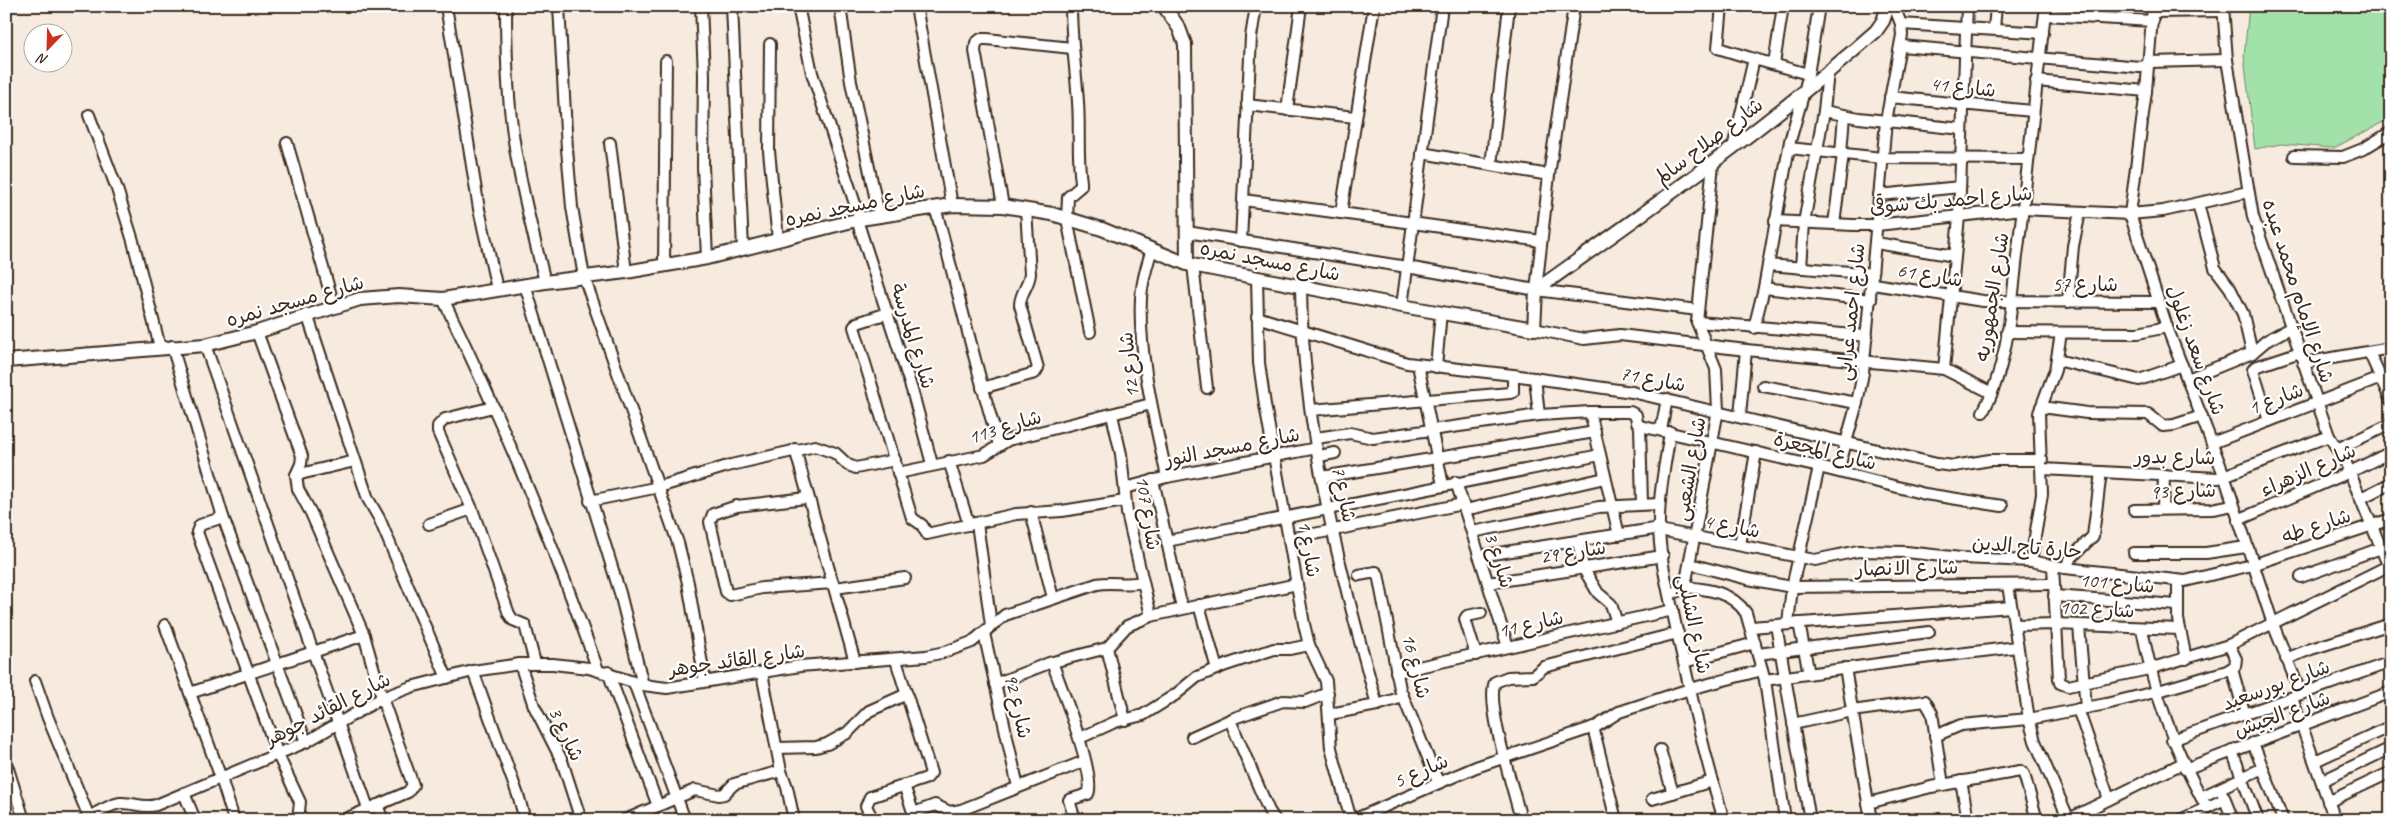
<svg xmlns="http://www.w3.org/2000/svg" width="2397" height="826" font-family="Caveat,'Playpen Sans Arabic',sans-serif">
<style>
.green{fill:#a2e2aa;stroke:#6e8664}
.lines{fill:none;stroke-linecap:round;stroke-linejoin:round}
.minor-casing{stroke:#3b2a1e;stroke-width:14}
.tertiary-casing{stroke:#3b2a1e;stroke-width:16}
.minor{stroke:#fff;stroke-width:10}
.tertiary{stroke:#fff;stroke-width:12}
.labels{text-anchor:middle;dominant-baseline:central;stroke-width:4.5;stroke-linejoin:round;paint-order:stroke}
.street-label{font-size:20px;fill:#3b2a1e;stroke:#fff}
</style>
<rect width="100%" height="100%" fill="#f7ebdf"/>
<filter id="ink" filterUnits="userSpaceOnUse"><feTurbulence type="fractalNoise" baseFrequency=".02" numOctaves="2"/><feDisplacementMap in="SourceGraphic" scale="10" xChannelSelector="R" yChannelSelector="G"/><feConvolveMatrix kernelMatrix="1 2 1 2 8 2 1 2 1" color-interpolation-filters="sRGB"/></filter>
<g filter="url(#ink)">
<polygon class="green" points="2249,6 2391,6 2391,118 2334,148 2281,144 2255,149 2244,57"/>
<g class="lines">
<g class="minor-casing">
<g id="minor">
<polyline points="446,6 479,209 497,289"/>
<path d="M506 6C506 61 508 116 519 170 526 208 536 245 545 282"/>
<polyline points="559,6 567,149 572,207 584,277 678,543 688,583 705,681"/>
<polyline points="701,6 704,75 703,166 707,258"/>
<polyline points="732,6 743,249"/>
<polyline points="798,6 812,73 860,219"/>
<polyline points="840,6 851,82 879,215"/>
<polyline points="916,6 952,205"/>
<path d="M1071 6C1071 39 1076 70 1078 102 1080 129 1077 155 1081 182V186L1068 197 1067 219 1090 332"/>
<polyline points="1722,6 1718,48 1754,59 1733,148"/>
<polyline points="2153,6 2146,91 2130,214 2167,327 2224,475 2273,624 2301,694"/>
<polyline points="2223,6 2227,60 2253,217 2329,436 2345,461 2391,572"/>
<polyline points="2153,12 2223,11"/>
<polyline points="2045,15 2153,21"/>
<polyline points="1901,24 2043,33"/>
<polyline points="1994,29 1996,6"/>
<polyline points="770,44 769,151 778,240"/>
<polyline points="1901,46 2140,67 2145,66 2149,62 2227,60"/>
<polyline points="1754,59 1808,74"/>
<polyline points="1774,64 1783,6"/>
<polyline points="2036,81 2146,91"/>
<polyline points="1890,97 2032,111"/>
<polyline points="1247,105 1355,117"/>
<polyline points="1287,110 1301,6"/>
<polyline points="1824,111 1859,118 1962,129"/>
<polyline points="89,115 117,189 133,241 160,347"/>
<polyline points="287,143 334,306"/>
<polyline points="610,143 626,272"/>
<polyline points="1789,148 1882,158 2028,159"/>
<polyline points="1422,153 1549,175"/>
<polyline points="1841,153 1844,115"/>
<polyline points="2294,156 2343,157 2363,149 2391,132"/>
<polyline points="1491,165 1509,6"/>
<polyline points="1879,195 1960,187"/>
<polyline points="1243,200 1341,213 1374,6"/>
<polyline points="2198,204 2215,268 2230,288 2243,314 2252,353"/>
<polyline points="1003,206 975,51 976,43 981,39 987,39 1072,48"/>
<path d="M935 207C957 286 975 366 999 445"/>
<polyline points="1341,213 1541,241"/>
<polyline points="857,220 912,390 932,464"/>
<polyline points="1775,221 1853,225 1877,225 2023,209 2130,214 2163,211 2248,192"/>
<polyline points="1834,224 1843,154"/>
<polyline points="1187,232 1407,267 1536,290 1698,310"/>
<polyline points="1241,241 1251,37 1256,6"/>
<polyline points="1876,243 1955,256"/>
<path d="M1152 249C1147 265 1142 281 1141 298 1138 355 1155 421 1167 477"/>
<polyline points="1193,265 1207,388"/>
<polyline points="1768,265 1873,274"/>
<polyline points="664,266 666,61"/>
<polyline points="1801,268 1804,223 1824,111 1828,72"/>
<polyline points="1257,278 1259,363 1265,405 1304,624 1309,645 1326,681 1331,748 1351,820"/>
<polyline points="1873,284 1983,301 2158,302"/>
<polyline points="525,285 620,593 643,685"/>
<path d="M1301 286C1302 428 1340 569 1377 705"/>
<polyline points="1764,288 1871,300"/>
<polyline points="1536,290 1549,175 1574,6"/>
<path d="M443 299C502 419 553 544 598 670"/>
<polyline points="2068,302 2073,246 2080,212"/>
<polyline points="1402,306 1442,6"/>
<polyline points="888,313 857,323 854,327 912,518 922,525 927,534 1016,514 1062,511 1125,501"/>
<polyline points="307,314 368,499 379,518 447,678"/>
<polyline points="1257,317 1407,363 1513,375 1632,392 1937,464 1954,466 1990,460 2042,460"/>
<polyline points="1697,322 1867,336"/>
<polyline points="1754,328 1764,288 1790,141 1807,81 1819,6"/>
<polyline points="1534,329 1584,339 1620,335 1746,350 1944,369 1992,393"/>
<polyline points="257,332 302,456 301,464 296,475 298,489 311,513 364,635 382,698 413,785 408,792 343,820"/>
<polyline points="2007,332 2138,333 2167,327"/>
<polyline points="205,345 368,808"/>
<polyline points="172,346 223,517 306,742"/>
<polyline points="2369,352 2391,401"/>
<polyline points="2057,360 2139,380 2182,365"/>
<polyline points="2303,363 2391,348"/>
<polyline points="1418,365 1443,485"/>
<polyline points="1436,367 1441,312"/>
<polyline points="1944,369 1959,217 1967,6"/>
<polyline points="1535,378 1539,415"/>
<polyline points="2188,379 2252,353 2266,341 2292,327"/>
<polyline points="1763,386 1857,403"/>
<path d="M982 388 1035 373 1038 368 1020 305C1020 293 1029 286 1030 274L1026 209"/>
<polyline points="493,407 445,419 438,426 438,432 472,509 509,614 513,620 525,625 535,663"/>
<polyline points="2041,407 2087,413 2148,414 2163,426 2174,425 2202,416"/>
<polyline points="1311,410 1510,393 1513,392 1513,375"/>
<polyline points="1590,412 1619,535"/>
<path d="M1983 412C2008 366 2011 308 2017 256 2028 173 2035 89 2046 6"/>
<polyline points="1112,415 1121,454 1127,513 1151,616"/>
<polyline points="1740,416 1746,350"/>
<polyline points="2269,421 2253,370 2255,367 2300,352"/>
<polyline points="1640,426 1819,467 1925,494 2002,506"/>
<polyline points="1661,430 1667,399"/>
<path d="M1670 432C1666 461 1659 490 1659 519 1658 556 1670 596 1677 632 1691 695 1705 758 1724 820"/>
<polyline points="1316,438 1350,433 1373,438 1539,415 1590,412 1630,412 1636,415 1637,423 1640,426 1642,504"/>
<polyline points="2212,443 2381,378"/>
<polyline points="795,449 855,662"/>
<polyline points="2337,449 2391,424"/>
<polyline points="1319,456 1335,453"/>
<polyline points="949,461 969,525"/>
<polyline points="2042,469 2218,478 2329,436"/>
<polyline points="1838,471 1857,403 1863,373 1886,121 1902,35 1901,24 1894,6"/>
<polyline points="898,473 984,455 1008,440 1151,404"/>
<polyline points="296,475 355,461"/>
<polyline points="1322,477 1595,432"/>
<polyline points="1153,480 1182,608"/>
<polyline points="1456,482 1508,647"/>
<polyline points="1125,488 1167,477 1317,448"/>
<polyline points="807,498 737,506 713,514 710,522 726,592 730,595 762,588 833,583"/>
<polyline points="2361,498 2391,483"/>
<polyline points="590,501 659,487 731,465 815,446 835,453 848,465 856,468 895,460"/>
<polyline points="2163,509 2164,475"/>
<polyline points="1465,510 1605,478"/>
<polyline points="2134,510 2212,509 2233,505"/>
<polyline points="1031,512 1053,598"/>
<polyline points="223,517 200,525 197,532 278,755 300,802 298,820"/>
<polyline points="2238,520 2350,472 2391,452"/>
<polyline points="977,523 991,625"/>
<polyline points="429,524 472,509"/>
<polyline points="1472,532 1599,507 1659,504"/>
<polyline points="1289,539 1463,504"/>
<polyline points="1167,541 1600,455"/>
<polyline points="1578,541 1583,568 1598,593 1611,604 1617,623"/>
<polyline points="1740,545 1756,452"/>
<polyline points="2134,553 2206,553 2246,547"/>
<polyline points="1479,556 1654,529 1815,560 1858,551 1906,552 1961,558 2031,561 2065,568 2185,581 2252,565 2391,519"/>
<polyline points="2031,561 2042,494 2039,413 2055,370 2061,333"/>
<polyline points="1690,564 1748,579 1792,587 2053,584"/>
<polyline points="2053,566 2059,679 2060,683 2068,686 2149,669 2229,645 2388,566"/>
<polyline points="2065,568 2071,558 2093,536 2101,472"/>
<polyline points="1359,575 1376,572 1378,574 1400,689 1438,782"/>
<polyline points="2301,577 2381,548"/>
<polyline points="2178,581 2178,619 2186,659"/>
<polyline points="1488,583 1663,556"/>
<polyline points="2008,585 2029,719 2035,741 2069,820"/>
<path d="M1684 587C1708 589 1732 592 1746 613L1765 680 1785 820"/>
<polyline points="835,588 905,578"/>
<polyline points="1670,594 1681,590 1686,581 1718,410 1716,369 1697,322 1713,164"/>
<polyline points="2054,596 2177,605"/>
<polyline points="1199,605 1217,669"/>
<polyline points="1799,623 1809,674"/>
<polyline points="1788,624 1792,587 1819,467"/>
<polyline points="165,625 221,778 234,820"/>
<polyline points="1776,625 1810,820"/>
<polyline points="2014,625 2056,624 2179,629"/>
<polyline points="2079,626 2086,708"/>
<polyline points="1751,627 2011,607"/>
<path d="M2142 629C2155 697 2173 747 2207 808"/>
<polyline points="984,633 1018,787"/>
<polyline points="1107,648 1125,720"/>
<polyline points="1758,654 1929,632"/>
<polyline points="1476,655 1465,619 1467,616 1481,613"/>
<polyline points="2286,659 2311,649 2391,624"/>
<path d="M1052 662C1060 684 1097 777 1088 794L1069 800 1075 820"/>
<polyline points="1684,662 1755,643"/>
<polyline points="520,664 534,706 562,761 581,820"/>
<polyline points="1845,668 1871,820"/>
<polyline points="2232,669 2245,715"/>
<polyline points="473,671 519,798 525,820"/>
<polyline points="608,672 658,806"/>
<polyline points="1396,672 1673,610"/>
<polyline points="762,673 781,771 787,787 794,820"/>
<polyline points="1765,680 1906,660 2017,647"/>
<polyline points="35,681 48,718 89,817"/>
<polyline points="634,683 685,820"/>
<polyline points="995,684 1049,663 1107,648 1127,626 1151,616 1297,584"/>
<polyline points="190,693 364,635"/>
<polyline points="2292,698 2335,820"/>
<polyline points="2078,709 2109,799"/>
<polyline points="1330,714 1377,705 1403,697"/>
<polyline points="1230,720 1269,811 1275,820"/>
<polyline points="1793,724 1852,711 1925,701 1932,713 1943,785"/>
<polyline points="1593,727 1616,820"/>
<polyline points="1935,736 1961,725 2029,719 2106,704 2155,692 2227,671 2235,666 2236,659 2229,645"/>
<polyline points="1192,737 1234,718 1283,701 1305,702 1328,693"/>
<polyline points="1080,738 1115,722 1143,715 1175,695 1197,677 1226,665 1274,649 1290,649 1309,645"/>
<polyline points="2172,740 2391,662"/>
<polyline points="2253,743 2283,820"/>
<polyline points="777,748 816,747 827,744 847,733 869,711 907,694"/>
<polyline points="1660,750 1673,793"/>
<polyline points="2232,751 2258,820"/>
<polyline points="2315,761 2391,726"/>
<polyline points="6,762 24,820"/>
<polyline points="2185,769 2391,692"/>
<polyline points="1961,781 1968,820"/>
<polyline points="2322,781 2391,748"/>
<polyline points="904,785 915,818"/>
<polyline points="184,793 195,820"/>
<polyline points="2223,795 2233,820"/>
<polyline points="2201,797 2263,768"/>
<polyline points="1652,799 1713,781"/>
<polyline points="2328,802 2391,772"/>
<polyline points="1868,803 1931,787 2020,771 2024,774 2037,820"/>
<polyline points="377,805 383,820"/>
<polyline points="914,813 935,805 950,812 961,810 1085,761"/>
<path d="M84 820C95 814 108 805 120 803 133 802 143 809 156 805L306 742 382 698 411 687 473 671 520 664H553L589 668 643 685 667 688 800 666 926 656 945 652 972 642 1005 615 1097 584C1114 581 1125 586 1143 582"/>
<polyline points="625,820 695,790 719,795 724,794 734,784 781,771"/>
<polyline points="873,820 866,806 870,797 927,778 931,773 896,660"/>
<polyline points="1353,820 1476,767 1597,726 1619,712 1690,689 1762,670"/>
<path d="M1521 820C1515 793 1485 704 1495 682L1508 677 1533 676 1544 667 1678 633"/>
<polyline points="2067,820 2183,763"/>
<polyline points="2180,820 2225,799"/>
</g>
</g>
<g class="tertiary-casing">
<g id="tertiary">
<polyline points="1164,6 1179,28 1185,44 1187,264"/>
<path d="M6 361 205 345 257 332 360 299 399 296 443 299 545 282 626 272 707 258 860 219 952 205 1003 206 1052 214 1102 229 1187 264 1402 306 1534 329 1536 290C1652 207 1769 126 1876 31L1883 21 1888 6"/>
</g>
</g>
<use href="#minor" class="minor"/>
<use href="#tertiary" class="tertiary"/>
</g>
</g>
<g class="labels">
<g class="street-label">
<text transform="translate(1963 87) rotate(6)">شارع 41</text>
<text transform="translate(1709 141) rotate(-37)">شارع صلاح سالم</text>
<text transform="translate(1951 200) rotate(-5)">شارع احمد بك شوقى</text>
<text transform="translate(855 205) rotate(-12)">شارع مسجد نمره</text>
<text transform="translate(1270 261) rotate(11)">شارع مسجد نمره</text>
<text transform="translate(1930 275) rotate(9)">شارع 61</text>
<text x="2085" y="284">شارع 57</text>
<text transform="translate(2298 291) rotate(72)">شارع الإمام محمد عبده</text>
<text transform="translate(1992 297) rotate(-81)">شارع الجمهوريه</text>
<text transform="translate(295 301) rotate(-16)">شارع مسجد نمره</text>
<text transform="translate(1851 312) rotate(-84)">شارع احمد عرابى</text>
<text transform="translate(913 336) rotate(73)">شارع المدرسة</text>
<text transform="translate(2196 350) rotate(70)">شارع سعد زغلول</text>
<text transform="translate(1129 365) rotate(-96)">شارع 12</text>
<text transform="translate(1653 379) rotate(11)">شارع 71</text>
<text transform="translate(2276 399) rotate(-21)">شارع 1</text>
<text transform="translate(1005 427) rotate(-17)">شارع 113</text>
<text transform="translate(1232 447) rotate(-11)">شارع مسجد النور</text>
<text transform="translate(1825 451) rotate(14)">شارع المجعرة</text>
<text transform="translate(2175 457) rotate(1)">شارع بدور</text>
<text transform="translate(1690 469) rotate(-80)">شارع الشعبى</text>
<text transform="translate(2308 470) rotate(-24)">شارع الزهراء</text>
<text transform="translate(2183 491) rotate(-2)">شارع 93</text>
<text transform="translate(1344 494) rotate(78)">شارع 7</text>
<text transform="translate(1148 513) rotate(81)">شارع 107</text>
<text transform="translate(1732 526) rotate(11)">شارع 4</text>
<text transform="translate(2316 526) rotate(-18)">شارع طه</text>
<text transform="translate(2027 547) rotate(5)">حارة تاج الدين</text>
<text transform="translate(1309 549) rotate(80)">شارع 1</text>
<text transform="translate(1573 552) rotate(-9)">شارع 29</text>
<text transform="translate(1499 560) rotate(72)">شارع 3</text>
<text transform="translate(1907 568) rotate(-1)">شارع الانصار</text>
<text transform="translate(2117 583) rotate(5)">شارع 101</text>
<text transform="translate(2097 609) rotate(3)">شارع 102</text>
<text transform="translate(1531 624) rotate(-13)">شارع 11</text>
<text transform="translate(1694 624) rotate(78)">شارع الشلبى</text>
<text transform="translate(737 660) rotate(-8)">شارع القائد جوهر</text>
<text transform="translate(1416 666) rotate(76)">شارع 16</text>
<text transform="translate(2276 685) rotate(-20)">شارع بورسعيد</text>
<text transform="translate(1018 706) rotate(77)">شارع 92</text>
<text transform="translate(328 709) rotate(-27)">شارع القائد جوهر</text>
<text transform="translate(2282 714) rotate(-20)">شارع الجيش</text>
<text transform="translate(566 734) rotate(65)">شارع 3</text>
<text transform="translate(1421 771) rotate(-23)">شارع 5</text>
</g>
</g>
<rect width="2397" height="826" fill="none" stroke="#fff" stroke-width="25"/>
<rect x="12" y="12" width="2372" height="801" fill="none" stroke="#3b2a1e" stroke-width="2" filter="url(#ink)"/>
<g transform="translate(48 48) rotate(203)"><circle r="24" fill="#ffffff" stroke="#b1aaa5"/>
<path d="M0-4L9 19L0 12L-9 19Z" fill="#c8321e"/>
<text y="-8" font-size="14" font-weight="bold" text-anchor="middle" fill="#3b2a1e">N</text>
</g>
</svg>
